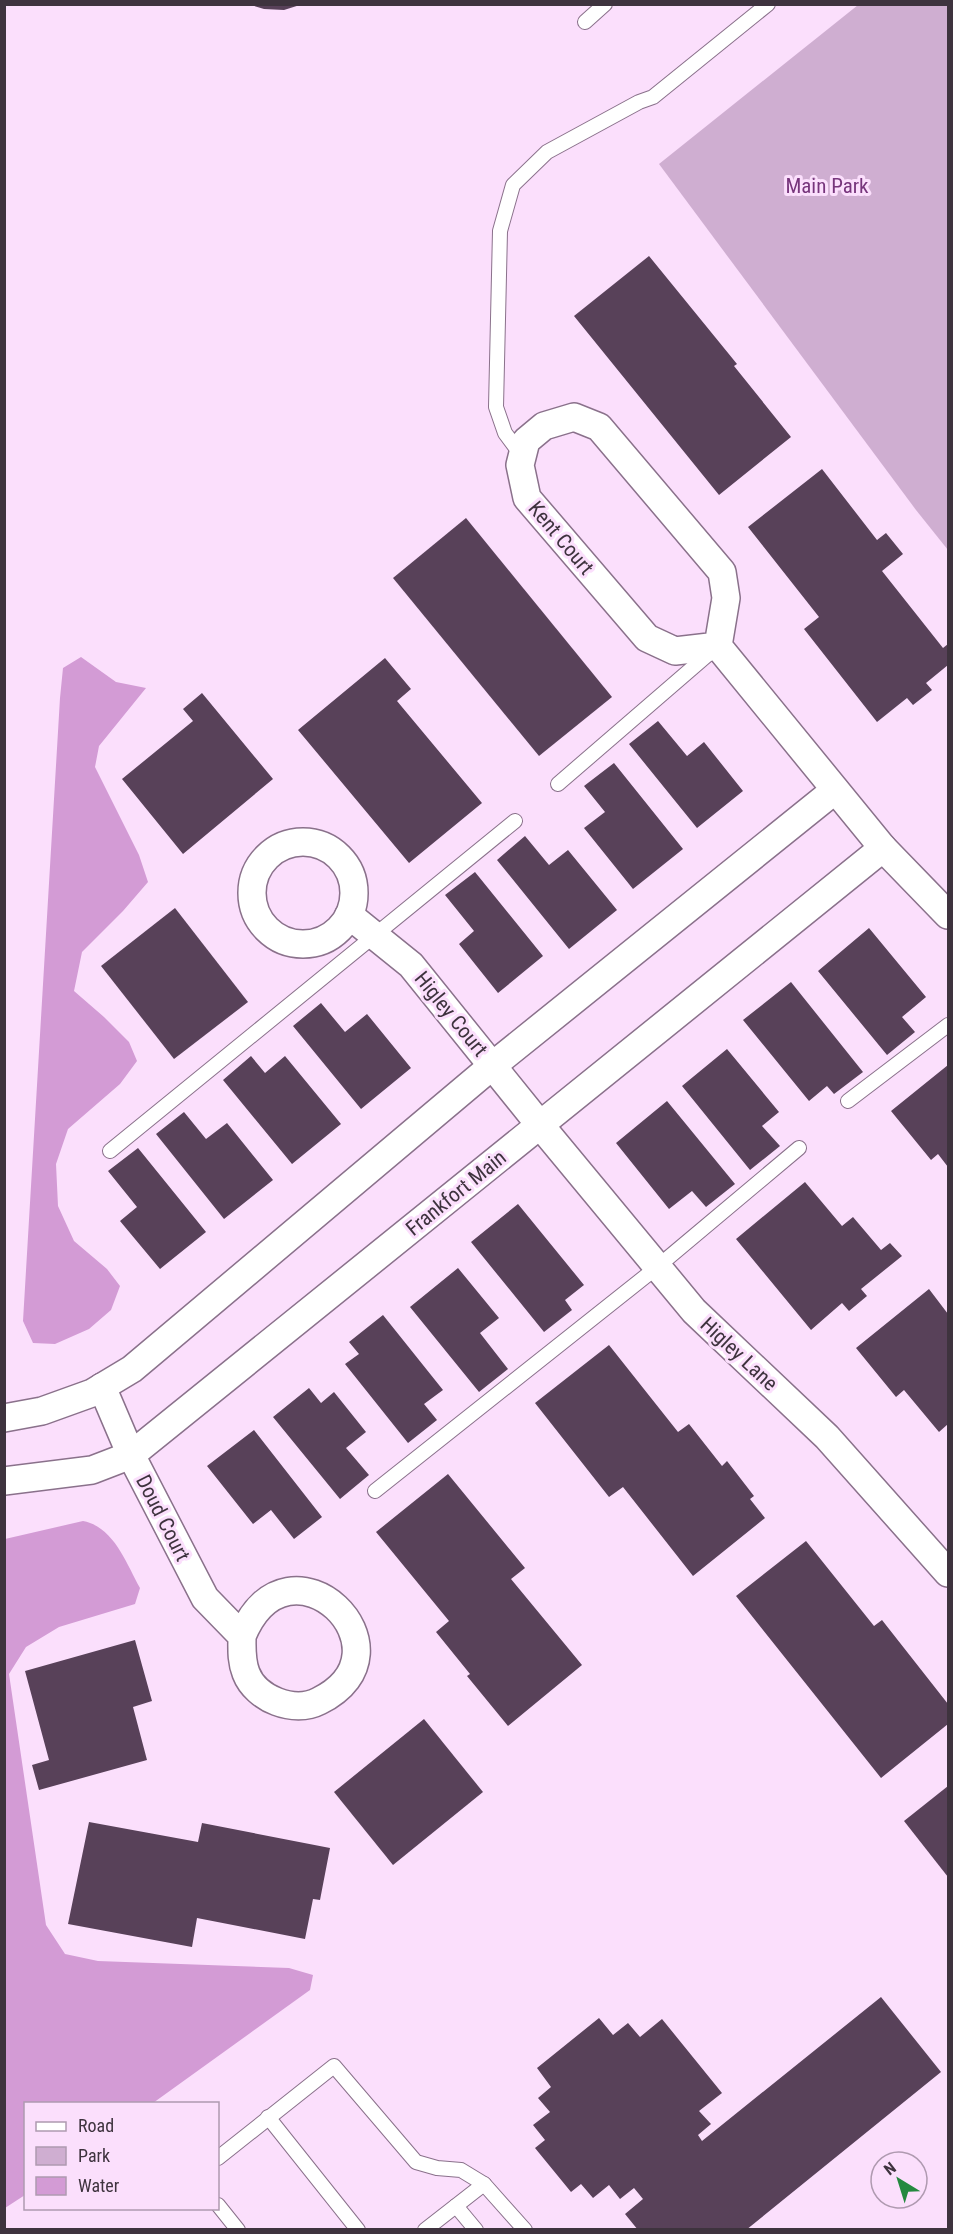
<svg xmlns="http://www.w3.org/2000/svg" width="953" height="2234" font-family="'Roboto Condensed',sans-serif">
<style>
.green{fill:#cfaed1}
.water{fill:#d39bd5}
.building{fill:#584159}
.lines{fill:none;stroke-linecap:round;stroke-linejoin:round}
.lane-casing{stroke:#8a718b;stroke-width:16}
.street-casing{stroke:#8a718b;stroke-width:30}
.lane{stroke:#fff;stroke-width:14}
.street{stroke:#fff;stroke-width:27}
.labels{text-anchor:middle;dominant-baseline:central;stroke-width:6;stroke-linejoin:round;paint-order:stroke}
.park-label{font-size:21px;fill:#77357c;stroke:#fbdffc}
.street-label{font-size:21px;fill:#3e333e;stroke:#fbdffc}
</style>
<rect width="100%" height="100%" fill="#fbdffc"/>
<polygon class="green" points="858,5 948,5 948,550 916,510 659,164"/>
<g class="water">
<polygon points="81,657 116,682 146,688 99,746 95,767 139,855 148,882 123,911 82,952 74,991 104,1017 129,1042 137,1061 120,1084 68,1129 56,1164 58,1206 74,1241 107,1269 120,1286 111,1310 89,1329 55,1344 33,1343 23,1321 60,698 63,668"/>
<path d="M83 1521C114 1527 126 1563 140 1588L135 1604 59 1627 26 1647 9 1674 46 1925 65 1954 98 1961 289 1968 313 1975 310 1990 153 2103 26 2104 25 2195 5 2208V1539Z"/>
</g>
<g class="building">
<polygon points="248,4 303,4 284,10 264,9"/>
<polygon points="649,256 737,364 734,366 791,437 719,495 574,316"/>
<polygon points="822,469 877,540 886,533 903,554 882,571 943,648 948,644 948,665 926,683 932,690 913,705 907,698 877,722 804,629 819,617 748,527"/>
<polygon points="466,518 612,697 539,756 393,578"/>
<polygon points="385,658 411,689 397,701 482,803 409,863 298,730"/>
<polygon points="202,693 273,779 183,854 122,779 193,721 183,709"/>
<polygon points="658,721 687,756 704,742 743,791 697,828 629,744"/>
<polygon points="614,763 683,849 633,889 584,828 605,812 584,786"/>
<polygon points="525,836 549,865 568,850 617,910 569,949 497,860"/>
<polygon points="475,872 543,956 498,993 459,944 474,931 445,895"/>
<polygon points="175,908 248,1002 174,1059 101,966"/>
<polygon points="869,928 926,997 902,1017 915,1032 887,1055 818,971"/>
<polygon points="791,982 863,1072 834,1094 827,1086 809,1101 743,1020"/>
<polygon points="321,1003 345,1032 367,1014 411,1068 361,1109 293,1026"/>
<polygon points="727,1049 779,1112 762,1126 780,1146 750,1170 682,1086"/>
<polygon points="251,1056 265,1073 285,1056 341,1124 292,1164 223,1080"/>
<polygon points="948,1065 948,1167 938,1154 931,1160 891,1111"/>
<polygon points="667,1101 735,1184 706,1207 692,1191 669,1209 616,1143"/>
<polygon points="184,1112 206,1139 227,1123 273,1180 224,1219 156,1134"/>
<polygon points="138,1148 206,1232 160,1269 120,1221 137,1207 108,1171"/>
<polygon points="805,1182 842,1226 853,1217 881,1250 890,1243 902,1256 861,1289 867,1296 849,1311 842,1303 811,1330 736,1239"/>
<polygon points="518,1204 584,1285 565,1300 572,1310 544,1332 471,1242"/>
<polygon points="458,1268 499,1318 480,1333 508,1369 479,1392 410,1307"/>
<polygon points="929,1289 948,1314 948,1424 939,1432 904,1390 896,1397 856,1348"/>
<polygon points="383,1315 443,1390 424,1404 437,1420 408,1443 345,1364 359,1354 349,1342"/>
<polygon points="609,1345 678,1432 689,1424 722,1466 727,1461 754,1496 750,1499 765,1518 693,1576 623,1487 609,1497 535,1403"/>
<polygon points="309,1388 321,1403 334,1392 366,1432 346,1448 369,1475 340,1499 273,1417"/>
<polygon points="254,1430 322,1517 294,1539 271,1510 253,1524 207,1466"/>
<polygon points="448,1474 525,1568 511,1579 582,1665 508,1726 467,1676 470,1674 436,1632 449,1621 376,1532"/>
<polygon points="806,1541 874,1626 882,1620 948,1704 948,1724 881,1778 736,1596"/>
<polygon points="135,1640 152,1701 133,1707 147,1760 39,1790 32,1765 49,1760 25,1671"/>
<polygon points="424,1719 483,1792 393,1865 334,1792"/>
<polygon points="948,1786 948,1877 904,1821"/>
<polygon points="89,1822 198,1842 202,1823 330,1848 320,1900 313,1899 305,1939 197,1918 192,1947 68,1924"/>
<polygon points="881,1997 941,2072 746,2230 638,2230 625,2214 643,2199 634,2188 620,2199 609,2185 593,2198 581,2184 571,2192 535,2148 545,2140 533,2125 550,2112 538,2098 551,2087 537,2068 599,2018 613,2035 628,2023 640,2037 662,2019 722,2093 699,2111 711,2124 698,2135 702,2141"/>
</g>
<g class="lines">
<g class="lane-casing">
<g id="lane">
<polyline points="585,22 605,4"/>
<polyline points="522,456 505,433 496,407 500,231 513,185 547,152 639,102 653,97 768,4"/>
<polyline points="558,784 712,651"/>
<polyline points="848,1101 948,1025"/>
<polyline points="110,1151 515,821"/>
<polyline points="375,1491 656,1268 799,1148"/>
<polyline points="268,2117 358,2230"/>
<polyline points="218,2158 334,2066 416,2162 437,2168 461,2170 484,2184 525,2230"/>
<polyline points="218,2205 238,2230"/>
<polyline points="456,2206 476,2230"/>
<polyline points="425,2230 484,2184"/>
</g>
</g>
<g class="street-casing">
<g id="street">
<polyline points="718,646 675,651 647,638 527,498 520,465 526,441 544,426 574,417 599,427 722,572 726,598 718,646 883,848 948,915"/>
<circle cx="303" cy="893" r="51"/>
<polyline points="349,915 411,965 540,1125 694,1311 827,1437 948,1573"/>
<path d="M102 1387 131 1455 205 1598 242 1636C242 1649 241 1660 246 1673 256 1699 294 1714 319 1701 420 1651 289 1523 242 1636"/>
<polyline points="4,1418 42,1411 92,1393 132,1369 492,1066 835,790"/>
<polyline points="4,1481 92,1470 131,1455 883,848"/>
</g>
</g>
<use href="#lane" class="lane"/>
<use href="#street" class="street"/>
</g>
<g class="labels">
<g class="park-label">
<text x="827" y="186">Main Park</text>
</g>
<g class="street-label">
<text transform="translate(561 538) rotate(50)">Kent Court</text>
<text transform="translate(451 1014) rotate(51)">Higley Court</text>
<text transform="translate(456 1193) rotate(-39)">Frankfort Main</text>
<text transform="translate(739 1354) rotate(43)">Higley Lane</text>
<text transform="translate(163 1518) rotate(63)">Doud Court</text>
</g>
</g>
<rect width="953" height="2234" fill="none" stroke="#3e333e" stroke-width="12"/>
<rect x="24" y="2102" width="195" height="108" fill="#fbdffc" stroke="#af9ab0" stroke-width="1.5"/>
<rect x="36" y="2122" width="30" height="9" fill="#ffffff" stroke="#af9ab0" stroke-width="1.5"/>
<text x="78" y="2132" font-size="18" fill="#3e333e">Road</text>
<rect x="36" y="2147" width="30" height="18" fill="#cfaed1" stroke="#af9ab0" stroke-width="1.5"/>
<text x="78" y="2162" font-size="18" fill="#3e333e">Park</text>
<rect x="36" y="2177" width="30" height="18" fill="#d39bd5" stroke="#af9ab0" stroke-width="1.5"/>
<text x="78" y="2192" font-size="18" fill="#3e333e">Water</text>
<g transform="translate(899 2180) rotate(322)"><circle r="28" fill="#fbdffc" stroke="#af9ab0" stroke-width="1.5"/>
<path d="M0-4.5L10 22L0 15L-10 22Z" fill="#24893f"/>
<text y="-9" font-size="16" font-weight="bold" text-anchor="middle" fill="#3e333e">N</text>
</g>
</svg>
